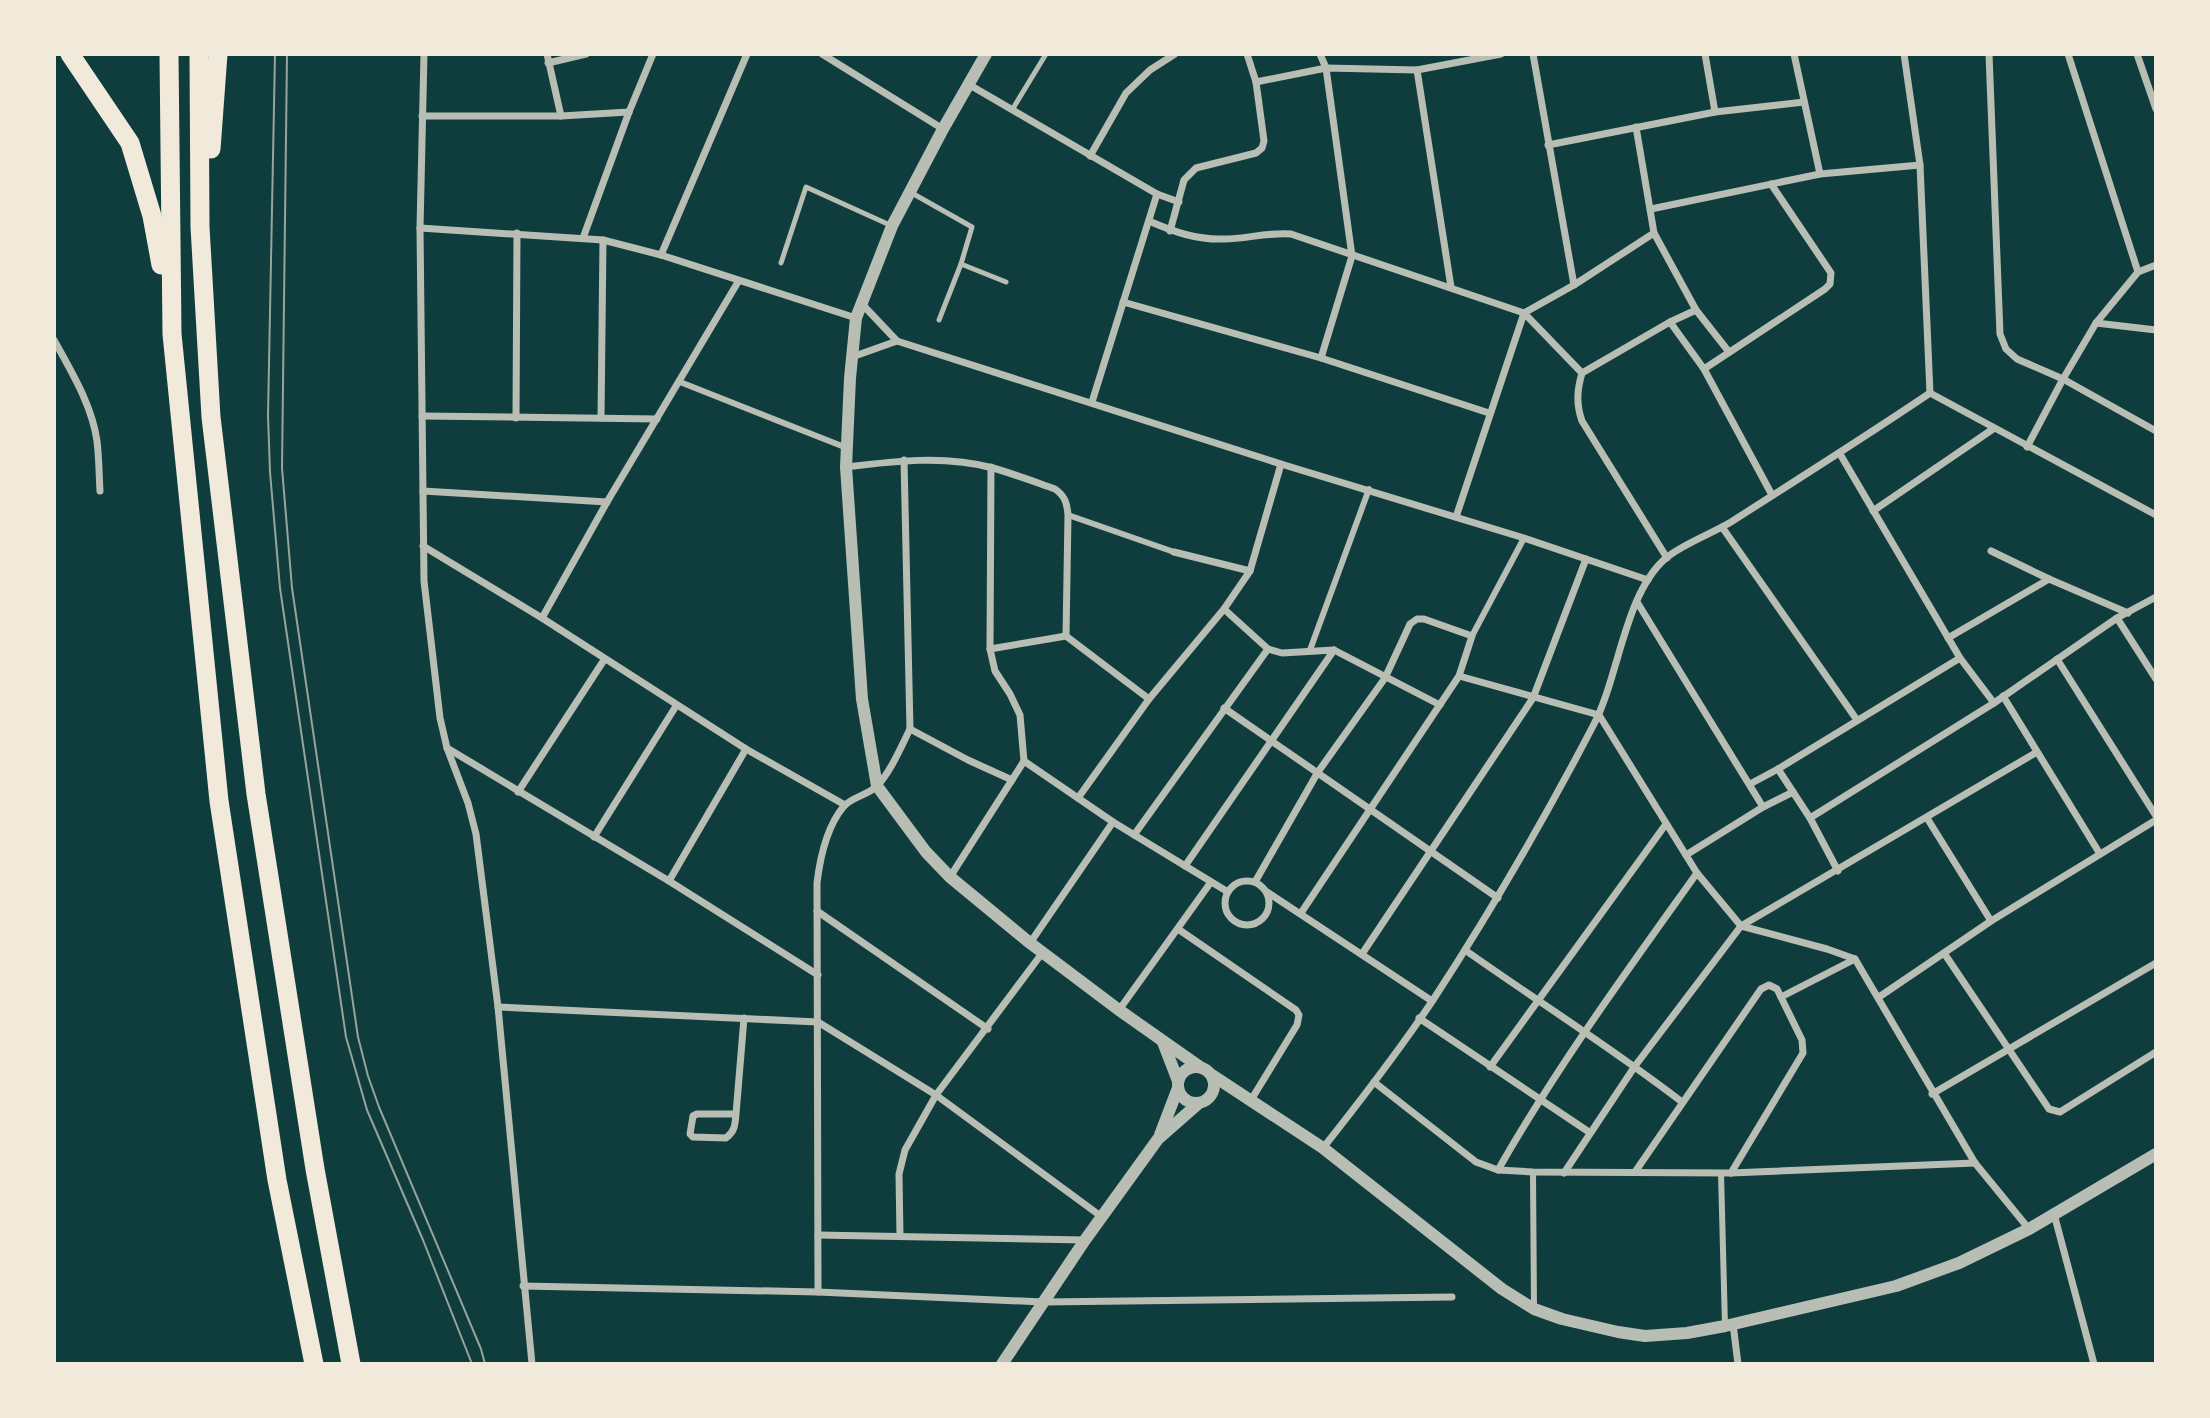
<svg xmlns="http://www.w3.org/2000/svg" width="2210" height="1418" font-family="Signika,sans-serif">
<style>
.lines{fill:none;stroke-linecap:round;stroke-linejoin:round}
.service{stroke:#b8beb3;stroke-width:5}
.pedestrian{stroke:#b8beb3;stroke-width:6}
.minor{stroke:#b8beb3;stroke-width:7}
.tertiary{stroke:#b8beb3;stroke-width:12}
.motorway{stroke:#f1e9da;stroke-width:19}
.tram{stroke:#97a49c;stroke-width:2}
</style>
<rect width="100%" height="100%" fill="#0f3d3e"/>
<g class="lines">
<g class="service">
<polyline points="1012,110 1046,54"/>
<polyline points="910,192 972,227 961,264 939,320"/>
<polyline points="781,263 806,187 892,226"/>
<polyline points="961,264 1006,282"/>
</g>
<g class="pedestrian">
<polyline points="680,382 847,448"/>
<polyline points="1068,515 1174,552"/>
<polyline points="1472,636 1524,538"/>
<polyline points="1310,650 1369,489"/>
<polyline points="1533,1172 1534,1307"/>
<polyline points="1721,1173 1725,1326"/>
</g>
<g class="minor">
<polyline points="424,54 420,228 424,581 440,718 447,748 468,803 476,834 498,1007 532,1364"/>
<polyline points="547,54 561,116"/>
<polyline points="822,54 943,129"/>
<polyline points="1320,54 1326,68 1352,256 1321,358"/>
<polyline points="1533,54 1574,285"/>
<polyline points="1705,54 1715,112"/>
<polyline points="1794,54 1820,174"/>
<polyline points="1904,54 1920,165 1930,393 2156,515"/>
<polyline points="1989,54 2000,334 2006,349 2017,359 2063,379 2156,431"/>
<polyline points="2068,54 2138,272"/>
<polyline points="2137,54 2156,109"/>
<polyline points="548,63 586,54"/>
<polyline points="1417,70 1451,287"/>
<polyline points="1256,82 1326,68 1417,70 1501,54"/>
<polyline points="968,84 1157,194 1179,202"/>
<polyline points="422,116 561,116 629,112"/>
<polyline points="1548,145 1715,112 1804,102"/>
<polyline points="1090,156 1126,93 1150,70 1175,54"/>
<polyline points="1651,209 1820,174 1920,165"/>
<path d="M1149 221C1174 232 1197 240 1224 239 1246 239 1268 232 1291 234L1524 313 1582 373"/>
<polyline points="420,228 603,240 661,255 856,318"/>
<polyline points="1170,231 1184,180 1196,168 1256,153 1262,148 1264,141 1256,82 1247,54"/>
<polyline points="1654,233 1696,310 1729,352"/>
<polyline points="583,238 629,112 653,54"/>
<polyline points="661,255 747,54"/>
<polyline points="1123,302 1321,358 1489,413"/>
<polyline points="862,304 897,341 1281,464 1524,538 1648,580"/>
<polyline points="1670,322 1704,369 1772,495"/>
<polyline points="2096,323 2156,330"/>
<path d="M54 340C71 371 92 405 97 441 99 457 99 474 100 491"/>
<polyline points="852,357 897,341"/>
<polyline points="1704,369 1825,289 1830,284 1831,273 1771,184"/>
<polyline points="1092,402 1157,194"/>
<polyline points="422,416 657,419"/>
<polyline points="516,418 517,233"/>
<polyline points="601,418 603,240"/>
<polyline points="2027,447 2063,379 2096,323 2138,272 2156,265"/>
<polyline points="1840,454 1960,658 1994,703"/>
<path d="M846 467C895 461 945 455 993 468 1014 474 1035 482 1055 489 1065 496 1067 503 1068 515L1066 636"/>
<polyline points="991,467 990,649 995,671 1010,694 1020,715 1024,761"/>
<polyline points="423,491 607,502"/>
<polyline points="1873,511 1993,429"/>
<polyline points="1456,517 1524,313 1574,285 1654,233 1636,127"/>
<polyline points="1722,527 1857,720"/>
<polyline points="423,546 542,618 746,749 845,805"/>
<polyline points="1991,551 2049,579 2128,613"/>
<polyline points="1174,552 1250,571"/>
<path d="M1667 558 1582 421C1576 404 1577 390 1582 373L1670 322 1696 310"/>
<polyline points="1637,602 1763,807"/>
<polyline points="1224,609 1268,649 1282,653 1334,650 1440,705"/>
<polyline points="542,618 607,502 738,282"/>
<polyline points="2117,618 2156,679"/>
<polyline points="1948,638 2049,579"/>
<polyline points="990,649 1066,636 1149,699"/>
<polyline points="2057,659 2156,816"/>
<polyline points="1459,676 1599,715 1697,873 1741,926 1827,949 1855,959 1975,1163 2029,1229"/>
<polyline points="2003,696 2100,854"/>
<polyline points="1224,708 1498,898"/>
<polyline points="910,729 968,760 1012,780"/>
<polyline points="447,748 669,881 818,975"/>
<polyline points="1778,769 1810,818 1838,871"/>
<polyline points="1750,784 1778,769 1960,658"/>
<polyline points="518,792 604,660"/>
<polyline points="1078,798 1149,699 1224,609 1250,571 1281,464"/>
<polyline points="1810,818 1994,703 2117,618 2156,597"/>
<polyline points="1927,818 1991,921"/>
<polyline points="1134,835 1268,649"/>
<polyline points="594,837 676,706"/>
<polyline points="1686,855 1763,807 1793,792"/>
<polyline points="1185,866 1334,650"/>
<polyline points="950,877 1024,761 1113,822 1228,892"/>
<circle cx="1247" cy="903" r="22"/>
<polyline points="669,881 746,749"/>
<polyline points="1255,882 1318,772 1385,678 1410,624 1417,619 1424,619 1472,636 1459,676 1301,913"/>
<polyline points="1267,892 1432,1001"/>
<polyline points="817,911 988,1029"/>
<polyline points="1178,929 1296,1010 1299,1015 1297,1025 1251,1100"/>
<polyline points="1030,943 1113,822"/>
<path d="M1465 950C1537 1001 1612 1048 1682 1102"/>
<polyline points="1944,953 2049,1109 2060,1112 2156,1052"/>
<polyline points="1362,954 1533,698 1586,559"/>
<polyline points="1781,997 1855,959"/>
<polyline points="1879,997 1991,921 2156,820"/>
<polyline points="498,1007 818,1022 936,1095 1102,1217"/>
<polyline points="1119,1010 1211,882"/>
<polyline points="1419,1018 1589,1132"/>
<polyline points="1490,1067 1666,824"/>
<polyline points="1374,1082 1476,1162 1498,1170 1533,1172 1731,1173 1975,1163"/>
<polyline points="1932,1094 2156,963"/>
<path d="M736 1114H697L693 1116 690 1134 693 1137 726 1138C735 1131 735 1125 736 1114L744 1018"/>
<path d="M1323 1148C1361 1100 1399 1051 1433 1000 1491 911 1544 820 1593 726 1619 678 1624 594 1666 558 1683 544 1711 534 1731 522 1798 479 1865 437 1930 393"/>
<path d="M1498 1170C1558 1065 1627 971 1697 873"/>
<polyline points="1635,1172 1761,989 1769,985 1777,989 1802,1040 1803,1053 1731,1173"/>
<polyline points="1564,1173 1635,1066 1741,926 2037,752"/>
<polyline points="2054,1214 2094,1364"/>
<polyline points="818,1235 1085,1240"/>
<polyline points="900,1236 899,1174 905,1150 936,1095 1043,952"/>
<polyline points="523,1286 818,1292 1043,1302 1452,1297"/>
<path d="M818 1292 817 883C820 858 827 826 844 806 852 797 868 795 877 786 891 771 901 747 910 729L904 460"/>
<polyline points="1733,1324 1738,1364"/>
</g>
<g class="tertiary">
<polyline points="986,54 943,129 892,226 856,318 850,378 846,467 862,699 877,786 926,852 950,877 1030,943 1119,1010 1200,1067"/>
<polyline points="1163,1042 1178,1081"/>
<circle cx="1196" cy="1085" r="18"/>
<polyline points="1212,1075 1323,1148 1502,1289 1534,1309 1562,1319 1618,1332 1645,1336 1687,1333 1725,1326 1896,1286 1959,1263 2029,1229 2156,1154"/>
<polyline points="1160,1135 1178,1088"/>
<polyline points="1002,1364 1085,1240 1158,1139 1199,1103"/>
</g>
<g class="motorway">
<polyline points="70,54 130,143 152,216 161,265"/>
<polyline points="169,54 172,334 219,801 277,1180 314,1364"/>
<polyline points="199,54 200,227 211,417 256,794 315,1169 351,1364"/>
<polyline points="211,149 218,54"/>
</g>
<g class="tram">
<polyline points="275,54 268,416 270,472 280,588 346,1037 367,1110 423,1240 472,1364"/>
<polyline points="287,54 282,468 292,588 358,1037 368,1076 379,1107 481,1349 485,1364"/>
</g>
</g>
<rect width="2210" height="1418" fill="none" stroke="#f1e9da" stroke-width="112"/>
</svg>
